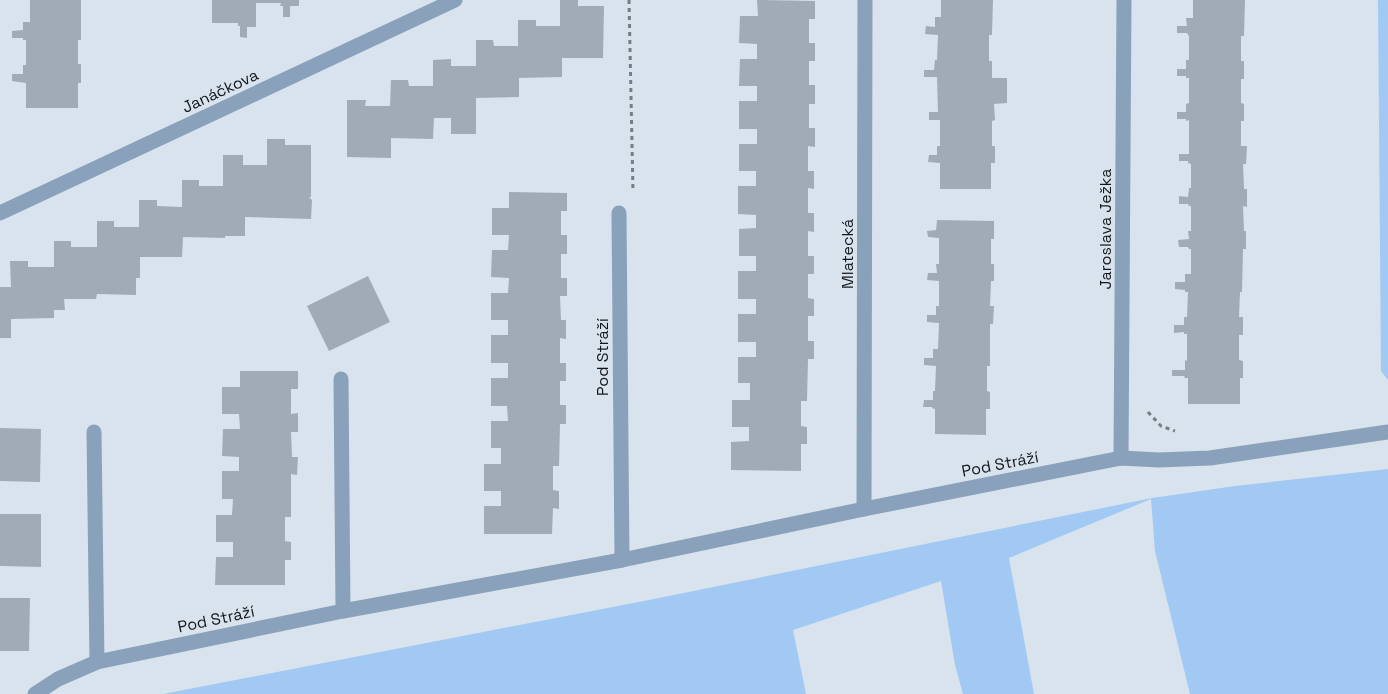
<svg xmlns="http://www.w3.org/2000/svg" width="1388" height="694" font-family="'Space Grotesk',sans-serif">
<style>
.green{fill:#a1c9f4}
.building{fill:#a1abb6}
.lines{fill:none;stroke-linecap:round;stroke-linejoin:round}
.path{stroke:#767d84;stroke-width:3;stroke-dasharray:4 4;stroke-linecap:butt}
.street{stroke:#89a1bb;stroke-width:15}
.labels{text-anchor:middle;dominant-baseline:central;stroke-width:4;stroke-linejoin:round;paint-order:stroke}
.street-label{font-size:16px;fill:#13161a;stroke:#d9e3ee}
</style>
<rect width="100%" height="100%" fill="#d9e3ee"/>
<g class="green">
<polygon points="1378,0 1388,0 1388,380 1381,371"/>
<polygon points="1388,469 1388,694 1190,694 1155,551 1151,499 1009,558 1034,694 963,694 955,665 941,581 793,630 806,694 163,694 654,599 1152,498 1235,486"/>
</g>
<g class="building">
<polygon points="30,0 81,0 81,40 78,40 78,64 81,64 81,83 78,83 78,108 26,108 26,83 12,81 12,74 23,74 23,65 26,65 26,40 23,40 23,38 12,38 12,31 23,30 23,22 30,22"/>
<polygon points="212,0 299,0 299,6 290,6 290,17 283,17 283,6 280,6 281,3 256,3 256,27 247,27 247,38 240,37 240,26 238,26 238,23 212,23"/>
<polygon points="560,0 578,0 578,6 604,6 603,58 562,58 562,77 519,78 519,97 476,98 476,134 451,134 451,118 434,118 433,139 391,138 391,158 347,157 347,100 366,100 365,106 390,106 391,80 408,80 409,86 433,86 433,60 451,59 451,66 476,66 476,40 493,40 494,46 518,46 518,20 536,20 536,26 560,26"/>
<polygon points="757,0 815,1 815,19 809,19 809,43 815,43 815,61 809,61 809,85 815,85 815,104 809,104 809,128 815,128 815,147 808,146 808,171 814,171 814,189 808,188 808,213 814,213 814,232 808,231 808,256 814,256 814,274 808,274 808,298 814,299 814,316 808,316 808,341 814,341 814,359 808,359 807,401 801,401 801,426 807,427 807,444 801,444 801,471 731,470 731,442 749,441 749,427 732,427 732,400 750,400 750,383 738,383 738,357 756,357 756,342 738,342 738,314 756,314 756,299 738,299 738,271 756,271 756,256 739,256 739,229 756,228 756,215 738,214 738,186 756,186 756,171 739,171 739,144 757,144 757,129 739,129 739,101 757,101 757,86 739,86 740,59 757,59 757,44 739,43 740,16 758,16"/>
<polygon points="941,0 993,0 992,35 989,35 989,61 992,61 992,78 1007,78 1007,103 994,104 995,120 992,121 992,146 995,146 995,163 991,163 991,189 940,189 940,163 928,162 929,155 937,155 937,146 940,146 940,120 929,120 929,112 938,112 937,77 924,77 924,70 934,70 935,60 937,60 938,35 925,34 926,26 935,27 935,17 941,17"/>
<polygon points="1193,0 1245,0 1244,36 1241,36 1241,61 1244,61 1244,79 1241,79 1241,103 1244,104 1244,121 1241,121 1241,146 1247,146 1246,164 1243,164 1244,189 1247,189 1247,207 1243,206 1244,231 1246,231 1246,249 1243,249 1242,292 1240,292 1239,317 1243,317 1243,335 1239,335 1239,360 1243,361 1243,378 1240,378 1240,404 1188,404 1188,378 1185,378 1184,376 1172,376 1172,370 1185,370 1185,360 1187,361 1187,334 1184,334 1184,332 1174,333 1174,325 1184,325 1184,317 1187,317 1188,292 1185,292 1185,290 1175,289 1175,282 1185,282 1185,274 1191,274 1191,249 1189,249 1188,247 1179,247 1178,240 1189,239 1188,231 1191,231 1191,206 1189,206 1188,204 1179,204 1179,196 1188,197 1189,188 1191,188 1191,164 1188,163 1188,161 1179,161 1179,154 1189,154 1189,120 1186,121 1186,119 1177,119 1177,112 1186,112 1186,104 1189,103 1189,78 1186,78 1186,76 1177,76 1177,69 1186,69 1186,60 1189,60 1189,36 1187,33 1177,33 1177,26 1187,26 1186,18 1193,18"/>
<polygon points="267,139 285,139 285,145 311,145 311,197 309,197 312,200 311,219 245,217 245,236 225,236 225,238 183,237 182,257 140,257 140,278 136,278 136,295 97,294 96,299 64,299 65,310 54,310 54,318 11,319 11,338 0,338 0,287 11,287 10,261 28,261 28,267 54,267 54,241 71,241 71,247 97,247 97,221 114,221 114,227 139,227 139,200 157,200 157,206 182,207 182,180 199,180 199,186 223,186 223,155 243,155 243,165 267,165"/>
<polygon points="509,192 567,193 567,211 561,211 561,235 567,235 567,254 561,254 561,278 567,278 567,296 560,296 561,320 566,320 566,339 560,338 560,363 566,363 566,381 560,381 560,405 566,405 566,424 560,424 559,466 553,466 553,490 559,491 559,509 553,508 552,534 484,534 484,506 501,506 501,491 484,491 484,464 501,464 501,448 491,448 491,421 508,421 507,406 491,406 491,378 508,378 508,363 491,363 491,335 508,335 508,320 491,320 491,293 508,293 509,278 491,277 492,250 508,250 509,235 492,235 492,208 509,208"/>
<polygon points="937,220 994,221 994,239 991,239 991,264 994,264 994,281 991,281 990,306 994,306 993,324 990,324 990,366 987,366 987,391 990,392 990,409 986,409 986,435 935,434 935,409 932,408 932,407 923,407 924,400 933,400 933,391 935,391 936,366 924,365 924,358 933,358 933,349 938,349 939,323 927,322 927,315 936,315 936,306 939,306 939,281 927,280 928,273 937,273 936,264 939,264 939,238 928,237 927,231 936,230"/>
<polygon points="368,276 390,322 329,351 307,306"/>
<polygon points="240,371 298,371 298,389 291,389 291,414 298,413 298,432 291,432 292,457 298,457 297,475 291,474 291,517 285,517 285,541 291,542 291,560 285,560 285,585 215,585 216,557 233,557 233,542 216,542 216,515 232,515 233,499 222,499 222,471 239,471 239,457 222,456 223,429 240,429 239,414 222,414 222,387 240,387"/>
<polygon points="0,428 41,429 40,482 0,481"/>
<polygon points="0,514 41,514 41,567 0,566"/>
<polygon points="0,598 30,598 29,651 0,651"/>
</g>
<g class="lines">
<g class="path">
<polyline points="629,0 633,192"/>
<polyline points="1148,412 1161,426 1175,431"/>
</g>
<g class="street">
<polyline points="0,213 455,0"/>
<polyline points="619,213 622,560"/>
<polyline points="341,379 343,611"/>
<polyline points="94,432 97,662"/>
<polyline points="1121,458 1124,0"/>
<polyline points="864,509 865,0"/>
<polyline points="35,694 58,679 97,662 343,611 622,560 864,509 1121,458 1159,460 1210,458 1388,432"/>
</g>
</g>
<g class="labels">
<g class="street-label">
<text transform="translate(220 91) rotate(-25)">Janáčkova</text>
<text transform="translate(1105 229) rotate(-90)">Jaroslava Ježka</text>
<text transform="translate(847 254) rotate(-90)">Mlatecká</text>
<text transform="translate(602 357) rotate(-90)">Pod Stráží</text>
<text transform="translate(1000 464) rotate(-11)">Pod Stráží</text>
<text transform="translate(216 619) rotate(-12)">Pod Stráží</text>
</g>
</g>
</svg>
